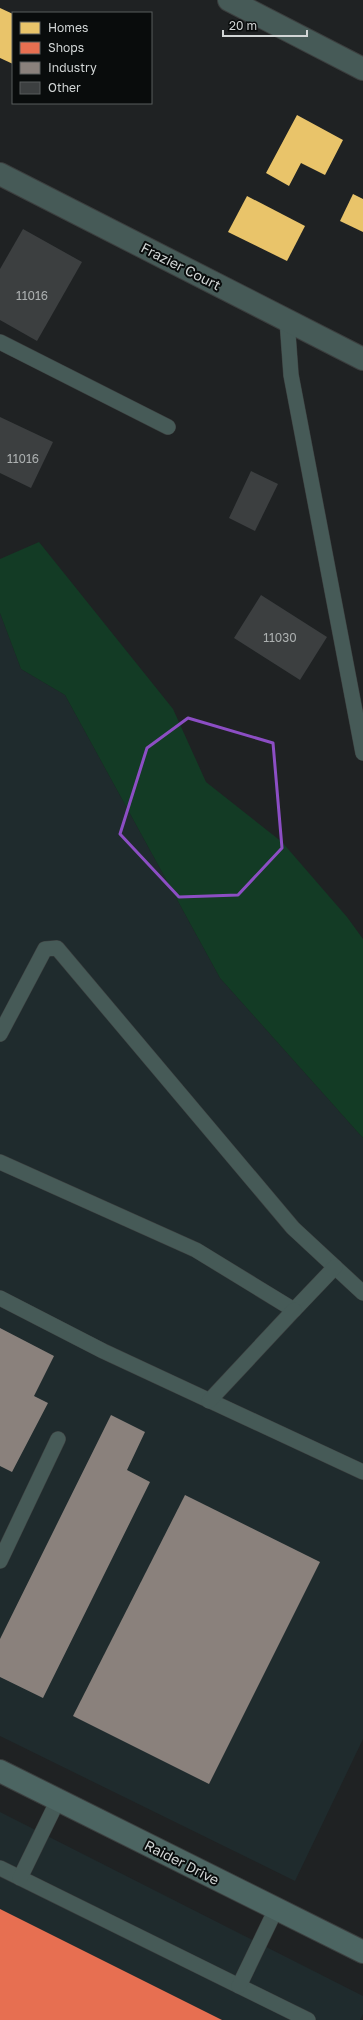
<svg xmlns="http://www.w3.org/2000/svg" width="363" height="2020" font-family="'Golos Text',sans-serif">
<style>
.built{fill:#1f2b2d}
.green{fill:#133b25}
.homes{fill:#e9c46a}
.shops{fill:#e76f51}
.industry{fill:#8a817c}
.building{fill:#3c3f40}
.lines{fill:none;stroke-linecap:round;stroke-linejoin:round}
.lane-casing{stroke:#3c3f3f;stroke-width:16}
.street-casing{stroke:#3c3f3f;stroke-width:24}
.secondary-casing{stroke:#3c3f3f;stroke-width:24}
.lane{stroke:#465a57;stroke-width:15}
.street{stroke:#465a57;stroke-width:22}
.secondary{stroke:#4c6562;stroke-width:22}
.marked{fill:none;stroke:#8c4ec4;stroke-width:3;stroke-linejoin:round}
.labels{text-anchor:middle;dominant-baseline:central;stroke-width:4;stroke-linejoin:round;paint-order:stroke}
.number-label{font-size:12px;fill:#acb0b0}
.street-label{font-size:14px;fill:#d2d6d6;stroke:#090c0c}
</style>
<rect width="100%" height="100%" fill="#1f2223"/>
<g class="built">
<polygon points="0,613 21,669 65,695 220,978 363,1138 363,1739 295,1881 0,1736"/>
<polygon points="0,1812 363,1996 363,2014 360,2020 0,2020"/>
</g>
<polygon class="green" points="39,542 173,709 206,782 282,842 347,917 363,939 363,1138 220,978 65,695 21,669 0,613 0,559"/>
<g class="homes">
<polygon points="0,8 13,14 13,64 0,58"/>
<polygon points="297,115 343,140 325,175 301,163 289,186 266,173"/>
<polygon points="353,194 363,199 363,232 340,221"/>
<polygon points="247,196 305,226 287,261 228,232"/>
</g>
<polygon class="shops" points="0,1909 222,2020 0,2020"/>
<g class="industry">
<polygon points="0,1328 54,1356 34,1396 48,1403 12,1472 0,1466"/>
<polygon points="111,1415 145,1432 127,1470 150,1482 43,1698 0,1677 0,1639"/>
<polygon points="185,1495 320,1562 209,1784 73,1716"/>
</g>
<g class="building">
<polygon points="23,229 82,262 37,341 0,320 0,269"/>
<polygon points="0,417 53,442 31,488 0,473"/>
<polygon points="251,471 278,484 255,531 229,518"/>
<polygon points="261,595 327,637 300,680 234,638"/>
</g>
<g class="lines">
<g class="lane-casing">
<g id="lane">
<polyline points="287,320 291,375 363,753"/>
<polyline points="0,342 168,427"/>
<polyline points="0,1034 45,949 57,948 293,1228 363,1293"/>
<polyline points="0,1162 196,1250 294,1310 335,1267"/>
<polyline points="0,1298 103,1351 363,1472"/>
<polyline points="209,1401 294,1310"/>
<polyline points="0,1561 58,1439"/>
<polyline points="0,1868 308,2020"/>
<polyline points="20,1878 58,1800"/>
<polyline points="239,1986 276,1909"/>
</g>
</g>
<g class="street-casing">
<g id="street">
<polyline points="229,0 363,69"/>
<polyline points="0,174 363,359"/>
</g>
</g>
<g class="secondary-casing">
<polyline id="secondary" points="0,1771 363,1952"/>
</g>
<use href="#lane" class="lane"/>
<use href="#street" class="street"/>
<use href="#secondary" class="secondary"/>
</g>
<path class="marked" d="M188 718 273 743 282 848 238 895 179 897 120 834 147 748Z"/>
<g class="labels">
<g class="number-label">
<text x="32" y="295">11016</text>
<text x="23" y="458">11016</text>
<text x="280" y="637">11030</text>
</g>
<g class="street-label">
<text transform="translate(181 266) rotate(27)">Frazier Court</text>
<text transform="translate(182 1862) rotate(27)">Raider Drive</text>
</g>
</g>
<rect x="12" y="12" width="140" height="92" fill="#090c0c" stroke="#595d5d"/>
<rect x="20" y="22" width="20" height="12" fill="#e9c46a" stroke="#595d5d"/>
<text x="48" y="32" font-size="12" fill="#d2d6d6">Homes</text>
<rect x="20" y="42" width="20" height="12" fill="#e76f51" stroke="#595d5d"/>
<text x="48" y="52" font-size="12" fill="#d2d6d6">Shops</text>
<rect x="20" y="62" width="20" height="12" fill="#8a817c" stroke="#595d5d"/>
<text x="48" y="72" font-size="12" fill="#d2d6d6">Industry</text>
<rect x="20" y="82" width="20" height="12" fill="#3c3f40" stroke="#595d5d"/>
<text x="48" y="92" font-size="12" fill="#d2d6d6">Other</text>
<path d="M223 30v6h84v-6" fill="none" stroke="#d2d6d6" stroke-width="2"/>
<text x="229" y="30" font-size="12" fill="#d2d6d6" stroke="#090c0c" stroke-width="3" paint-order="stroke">20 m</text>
</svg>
